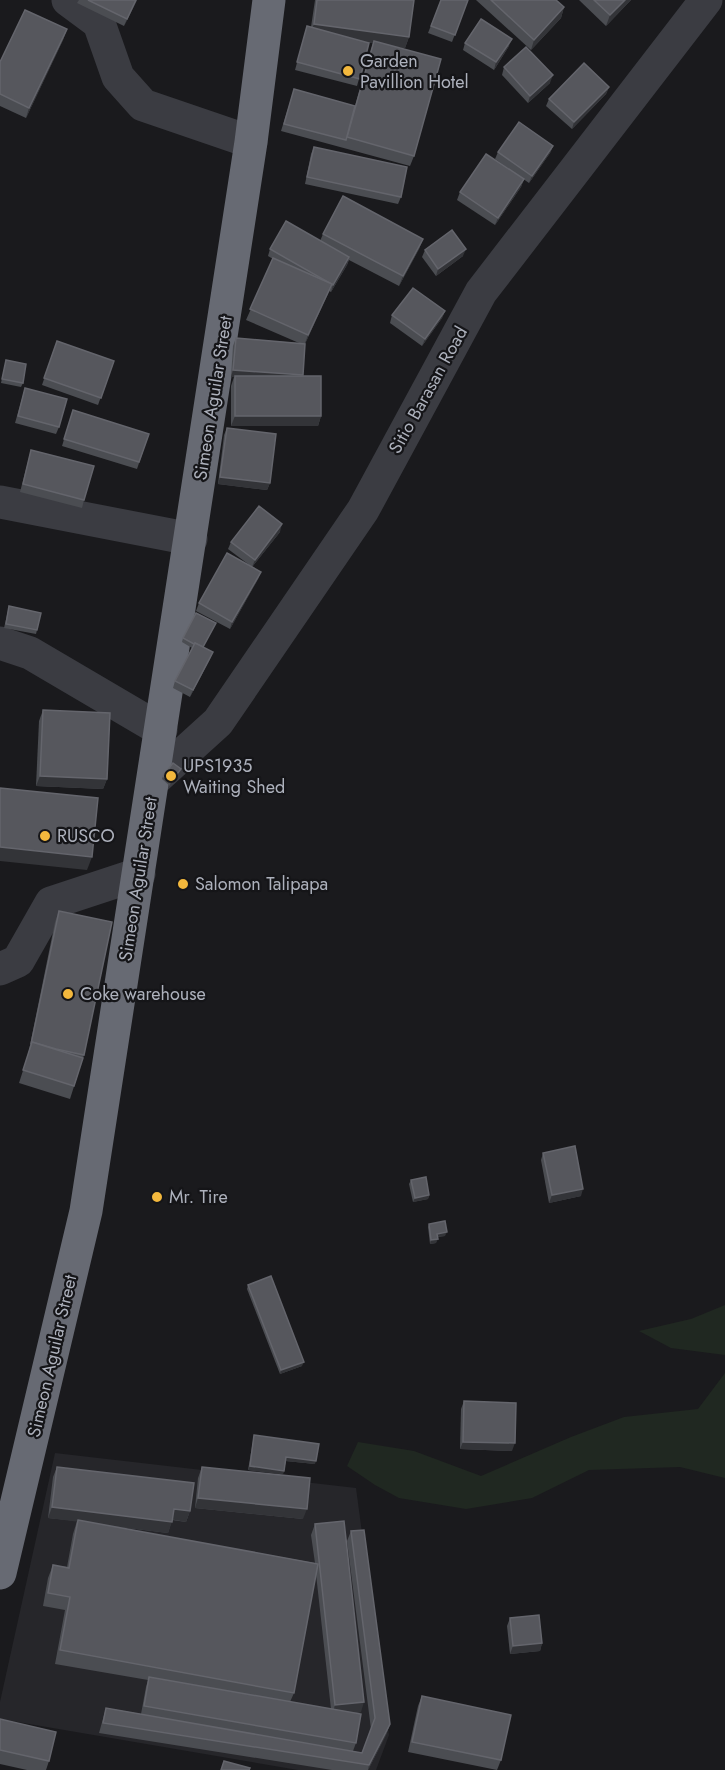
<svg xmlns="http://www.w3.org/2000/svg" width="725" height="1770" font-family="Jost,sans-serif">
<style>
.built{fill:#26262a}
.green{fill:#202821}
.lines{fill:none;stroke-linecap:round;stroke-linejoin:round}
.minor{stroke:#3b3c42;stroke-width:33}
.highway{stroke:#676a73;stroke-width:33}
.wall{fill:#4b4d52;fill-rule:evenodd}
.shaded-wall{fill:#333438}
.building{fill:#56575d;stroke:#64656c;stroke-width:1.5}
.poi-dot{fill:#f3b83d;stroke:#151518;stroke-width:2}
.labels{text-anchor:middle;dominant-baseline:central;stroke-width:4.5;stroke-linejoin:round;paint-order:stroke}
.poi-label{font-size:18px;fill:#adb1bc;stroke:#151518;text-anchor:start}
.street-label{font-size:18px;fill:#adb1bc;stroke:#151518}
</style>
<rect width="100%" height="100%" fill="#1a1a1d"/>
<polygon class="built" points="55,1453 356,1488 389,1735 376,1770 298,1770 0,1719 0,1702"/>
<g class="green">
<polygon points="725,1305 725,1355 671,1348 639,1331 691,1319"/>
<polygon points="725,1373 725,1478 680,1467 589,1470 532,1498 466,1509 399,1498 375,1485 347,1466 358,1442 414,1451 481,1476 571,1437 624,1417 698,1409"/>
</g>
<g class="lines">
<g class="minor">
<polyline points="68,0 99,23 118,77 143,105 251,142"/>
<polyline points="0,502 191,539"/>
<polyline points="0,643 30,653 161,730"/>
<polyline points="153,781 218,722 363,510 481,292 706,0"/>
<polyline points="0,969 18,961 51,903 139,874"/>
</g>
<polyline class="highway" points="0,1573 86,1211 251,142 269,0"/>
</g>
<g class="wall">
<polygon points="79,0 137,0 124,26 77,3"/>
<polygon points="315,0 414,0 409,37 405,48 393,46 414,156 410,166 281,131 294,89 355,106 373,43 369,43 357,86 295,70 307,26 311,27"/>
<polygon points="441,0 468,0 452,42 428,33"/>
<polygon points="476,0 556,0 564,7 561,18 531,50"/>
<polygon points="579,0 631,0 606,26"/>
<polygon points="67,29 63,40 26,118 0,106 0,62"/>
<polygon points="465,43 509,46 494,70 463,50"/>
<polygon points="504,67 550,83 528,103 502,75"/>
<polygon points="609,87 606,94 572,129 546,106 549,99"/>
<polygon points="553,146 550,153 529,183 495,159 498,152"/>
<polygon points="314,147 401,197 398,204 305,184 311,154"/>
<polygon points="524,179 521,187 495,225 457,200 460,192"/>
<polygon points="323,234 423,239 419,249 399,286 349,260 347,265 331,292 329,291 305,344 302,376 321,416 318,426 231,426 231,386 234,377 231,377 233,346 236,338 299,343 246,320 273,259 268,256 270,249 320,241"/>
<polygon points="425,250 463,256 436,276 422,257"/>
<polygon points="445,311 442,318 422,346 390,323 392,315"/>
<polygon points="57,341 114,361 98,405 42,385"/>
<polygon points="6,360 23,383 21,387 1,383"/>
<polygon points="25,388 59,427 56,434 15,423"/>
<polygon points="73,410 149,434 137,469 62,446"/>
<polygon points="227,428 270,483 267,490 218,484 224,435"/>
<polygon points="31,450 84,500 82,508 20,492"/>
<polygon points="280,532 252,567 228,549 231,542"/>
<polygon points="261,572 258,579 230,629 196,611 199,603"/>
<polygon points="9,606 37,630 36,634 4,628"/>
<polygon points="216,623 203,647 212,652 210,659 190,697 173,688 175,681 192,648 182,642 183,638"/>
<polygon points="43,710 107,779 103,789 36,786 39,721"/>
<polygon points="181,769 179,773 170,786 162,779 163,776"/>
<polygon points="59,911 84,1055 70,1099 19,1083 28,1055 55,922"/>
<polygon points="543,1153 581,1196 549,1203 541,1160"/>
<polygon points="411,1180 429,1195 428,1199 413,1202 409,1184"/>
<polygon points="429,1224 445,1236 437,1237 436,1243 430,1244 428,1227"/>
<polygon points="248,1285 302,1366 280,1374 247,1289"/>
<polygon points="464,1401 512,1451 460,1449 461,1409"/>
<polygon points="254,1435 315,1464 286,1461 283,1474 248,1470"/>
<path d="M57 1467 190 1511 186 1522 172 1520 168 1533 96 1524 315 1563 311 1535 315 1524 361 1712 355 1713 356 1743 353 1751 362 1753 371 1729 347 1541 351 1531 390 1724 386 1735 368 1770H332L99 1733 106 1708 141 1714 146 1687 148 1680 55 1664 65 1610 43 1606 48 1578 53 1565 67 1567 73 1534 77 1521 48 1518 53 1477ZM316 1574 331 1709 290 1702 294 1693Z"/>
<polygon points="202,1467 303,1519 195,1508 198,1478"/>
<polygon points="510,1618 542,1643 540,1651 510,1654 507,1626"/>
<polygon points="422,1696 501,1760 497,1770 408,1752 418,1706"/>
<polygon points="0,1719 49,1761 46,1770 27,1770 0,1764"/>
</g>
<g class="shaded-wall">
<polygon points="136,0 137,0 124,26 127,19"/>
<polygon points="625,0 631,0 606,26 610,15"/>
<polygon points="564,7 561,18 531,50 534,40"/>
<polygon points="314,24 409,37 405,48 310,34"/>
<polygon points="67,29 63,40 26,118 29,108"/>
<polygon points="512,39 509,46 494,70 496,62"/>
<polygon points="553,75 550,83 528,103 530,96"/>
<polygon points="609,87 606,94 572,129 574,122"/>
<polygon points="553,146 550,153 529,183 532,176"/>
<polygon points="524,179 521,187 495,225 498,218"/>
<polygon points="423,239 419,249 399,286 403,276"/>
<polygon points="466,249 463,256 436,276 438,269"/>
<polygon points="349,257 347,265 331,292 333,285"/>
<polygon points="332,284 328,294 304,346 308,335"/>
<polygon points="445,311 442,318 422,346 425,339"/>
<polygon points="233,370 303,375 300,382 231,377"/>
<polygon points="235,416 321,416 318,426 231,426"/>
<polygon points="220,477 270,483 267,490 218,484"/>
<polygon points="282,524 280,532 252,567 255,560"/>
<polygon points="261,572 258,579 230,629 232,622"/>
<polygon points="213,652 210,659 190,697 193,690"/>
<polygon points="181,769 179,773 170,786 171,782"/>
<polygon points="40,776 107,779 103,789 36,786"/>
<polygon points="0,847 92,857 87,870 0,861"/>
<polygon points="583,1189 581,1196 549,1203 552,1195"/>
<polygon points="429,1195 428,1199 413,1202 415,1198"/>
<polygon points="447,1232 445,1236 436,1237 437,1234"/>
<polygon points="438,1239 436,1243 430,1244 431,1240"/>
<polygon points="304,1362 302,1366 280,1374 281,1370"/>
<polygon points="463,1442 515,1443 512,1451 460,1449"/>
<polygon points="286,1457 316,1461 315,1464 285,1461"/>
<polygon points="250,1466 284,1471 283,1474 248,1470"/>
<polygon points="198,1498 307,1509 303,1519 195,1508"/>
<polygon points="52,1507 172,1522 168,1533 48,1518"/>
<polygon points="174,1509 190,1511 186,1522 170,1519"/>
<polygon points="542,1643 540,1651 510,1654 513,1646"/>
<polygon points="364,1702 361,1712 332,1715 335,1705"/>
<polygon points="390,1724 386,1735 368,1770 369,1765"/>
</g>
<g class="building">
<polygon points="88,0 136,0 127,19"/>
<polygon points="317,0 414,0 409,37 314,24"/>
<polygon points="441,0 468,0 455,35 431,26"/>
<polygon points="491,0 556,0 564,7 534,40"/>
<polygon points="594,0 625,0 610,15"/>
<polygon points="25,10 67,29 29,108 0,94 0,62"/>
<polygon points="481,19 512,39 496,62 465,43"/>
<polygon points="307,26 369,43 360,79 297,62"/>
<polygon points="374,41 441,59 414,156 347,137"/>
<polygon points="526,47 553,75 530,96 504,67"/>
<polygon points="584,63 609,87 574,122 549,99"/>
<polygon points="294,89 355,106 346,140 284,124"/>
<polygon points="519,122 553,146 532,176 498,152"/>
<polygon points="314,147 407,167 401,197 307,177"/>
<polygon points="486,154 524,179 498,218 460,192"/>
<polygon points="343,196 423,239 403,276 323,234"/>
<polygon points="286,221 349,257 333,285 270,249"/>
<polygon points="452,230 466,249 438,269 425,250"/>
<polygon points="273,258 332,284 308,335 250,309"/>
<polygon points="413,288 445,311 425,339 392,315"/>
<polygon points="236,338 305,344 303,375 233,370"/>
<polygon points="57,341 114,361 101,398 44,378"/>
<polygon points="6,360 26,364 23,383 2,379"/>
<rect x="235" y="376" width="86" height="40"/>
<polygon points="25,388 67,399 59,427 18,416"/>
<polygon points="73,410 149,434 139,462 64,439"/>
<polygon points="227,428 276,434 270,483 220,477"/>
<polygon points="31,450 94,466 84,500 23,484"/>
<polygon points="259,506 282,524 255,560 231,542"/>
<polygon points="227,553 261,572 232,622 199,603"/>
<polygon points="9,606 41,613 37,630 6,624"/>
<polygon points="196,613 216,623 203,647 195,643 194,644 183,638"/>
<polygon points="195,643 213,652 193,690 175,681"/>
<polygon points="43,710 110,713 107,779 40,776"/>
<polygon points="173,763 181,769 171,782 163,776"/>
<polygon points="0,788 98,798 92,857 0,847"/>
<polygon points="59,911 112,922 84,1055 56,1049 32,1042 31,1044"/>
<polygon points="32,1042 83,1058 74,1086 23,1070"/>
<polygon points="575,1146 583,1189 552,1195 543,1153"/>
<polygon points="426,1177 429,1195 415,1198 411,1180"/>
<polygon points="445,1221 447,1232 437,1234 438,1239 431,1240 429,1224"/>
<polygon points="271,1276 304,1362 281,1370 248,1285"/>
<polygon points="464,1401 516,1403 515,1443 463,1442"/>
<polygon points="254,1435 319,1444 316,1461 286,1457 284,1471 250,1466"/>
<polygon points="57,1467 194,1483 190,1511 174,1509 172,1522 52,1507"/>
<polygon points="202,1467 310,1478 307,1509 198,1498"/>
<polygon points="78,1520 318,1564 294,1693 60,1650 70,1597 48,1593 53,1565 69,1568"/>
<polygon points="344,1521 364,1702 335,1705 315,1524"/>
<polygon points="364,1530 390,1724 369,1765 103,1723 106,1708 362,1753 375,1718 351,1531"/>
<polygon points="539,1615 542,1643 513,1646 510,1618"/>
<polygon points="149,1677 361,1714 356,1743 144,1706"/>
<polygon points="422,1696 511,1715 501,1760 412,1742"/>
<polygon points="0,1719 56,1732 49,1761 0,1750"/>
<polygon points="224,1761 250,1768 249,1770 221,1770"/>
</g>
<g class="poi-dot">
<circle cx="348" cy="71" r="6"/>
<circle cx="171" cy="776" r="6"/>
<circle cx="45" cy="836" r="6"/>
<circle cx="183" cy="884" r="6"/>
<circle cx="68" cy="994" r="6"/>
<circle cx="157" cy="1197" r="6"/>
</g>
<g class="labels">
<g class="poi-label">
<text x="360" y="61">Garden<tspan x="360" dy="21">Pavillion Hotel</tspan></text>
<text x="183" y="766">UPS1935<tspan x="183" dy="21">Waiting Shed</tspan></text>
<text x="57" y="836">RUSCO</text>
<text x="195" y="884">Salomon Talipapa</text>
<text x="80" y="994">Coke warehouse</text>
<text x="169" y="1197">Mr. Tire</text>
</g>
<g class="street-label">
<text transform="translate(428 390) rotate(-61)">Sitio Barasan Road</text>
<text transform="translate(213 398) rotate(-81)">Simeon Aguilar Street</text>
<text transform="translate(138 879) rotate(-81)">Simeon Aguilar Street</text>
<text transform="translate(52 1356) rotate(-77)">Simeon Aguilar Street</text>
</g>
</g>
</svg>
